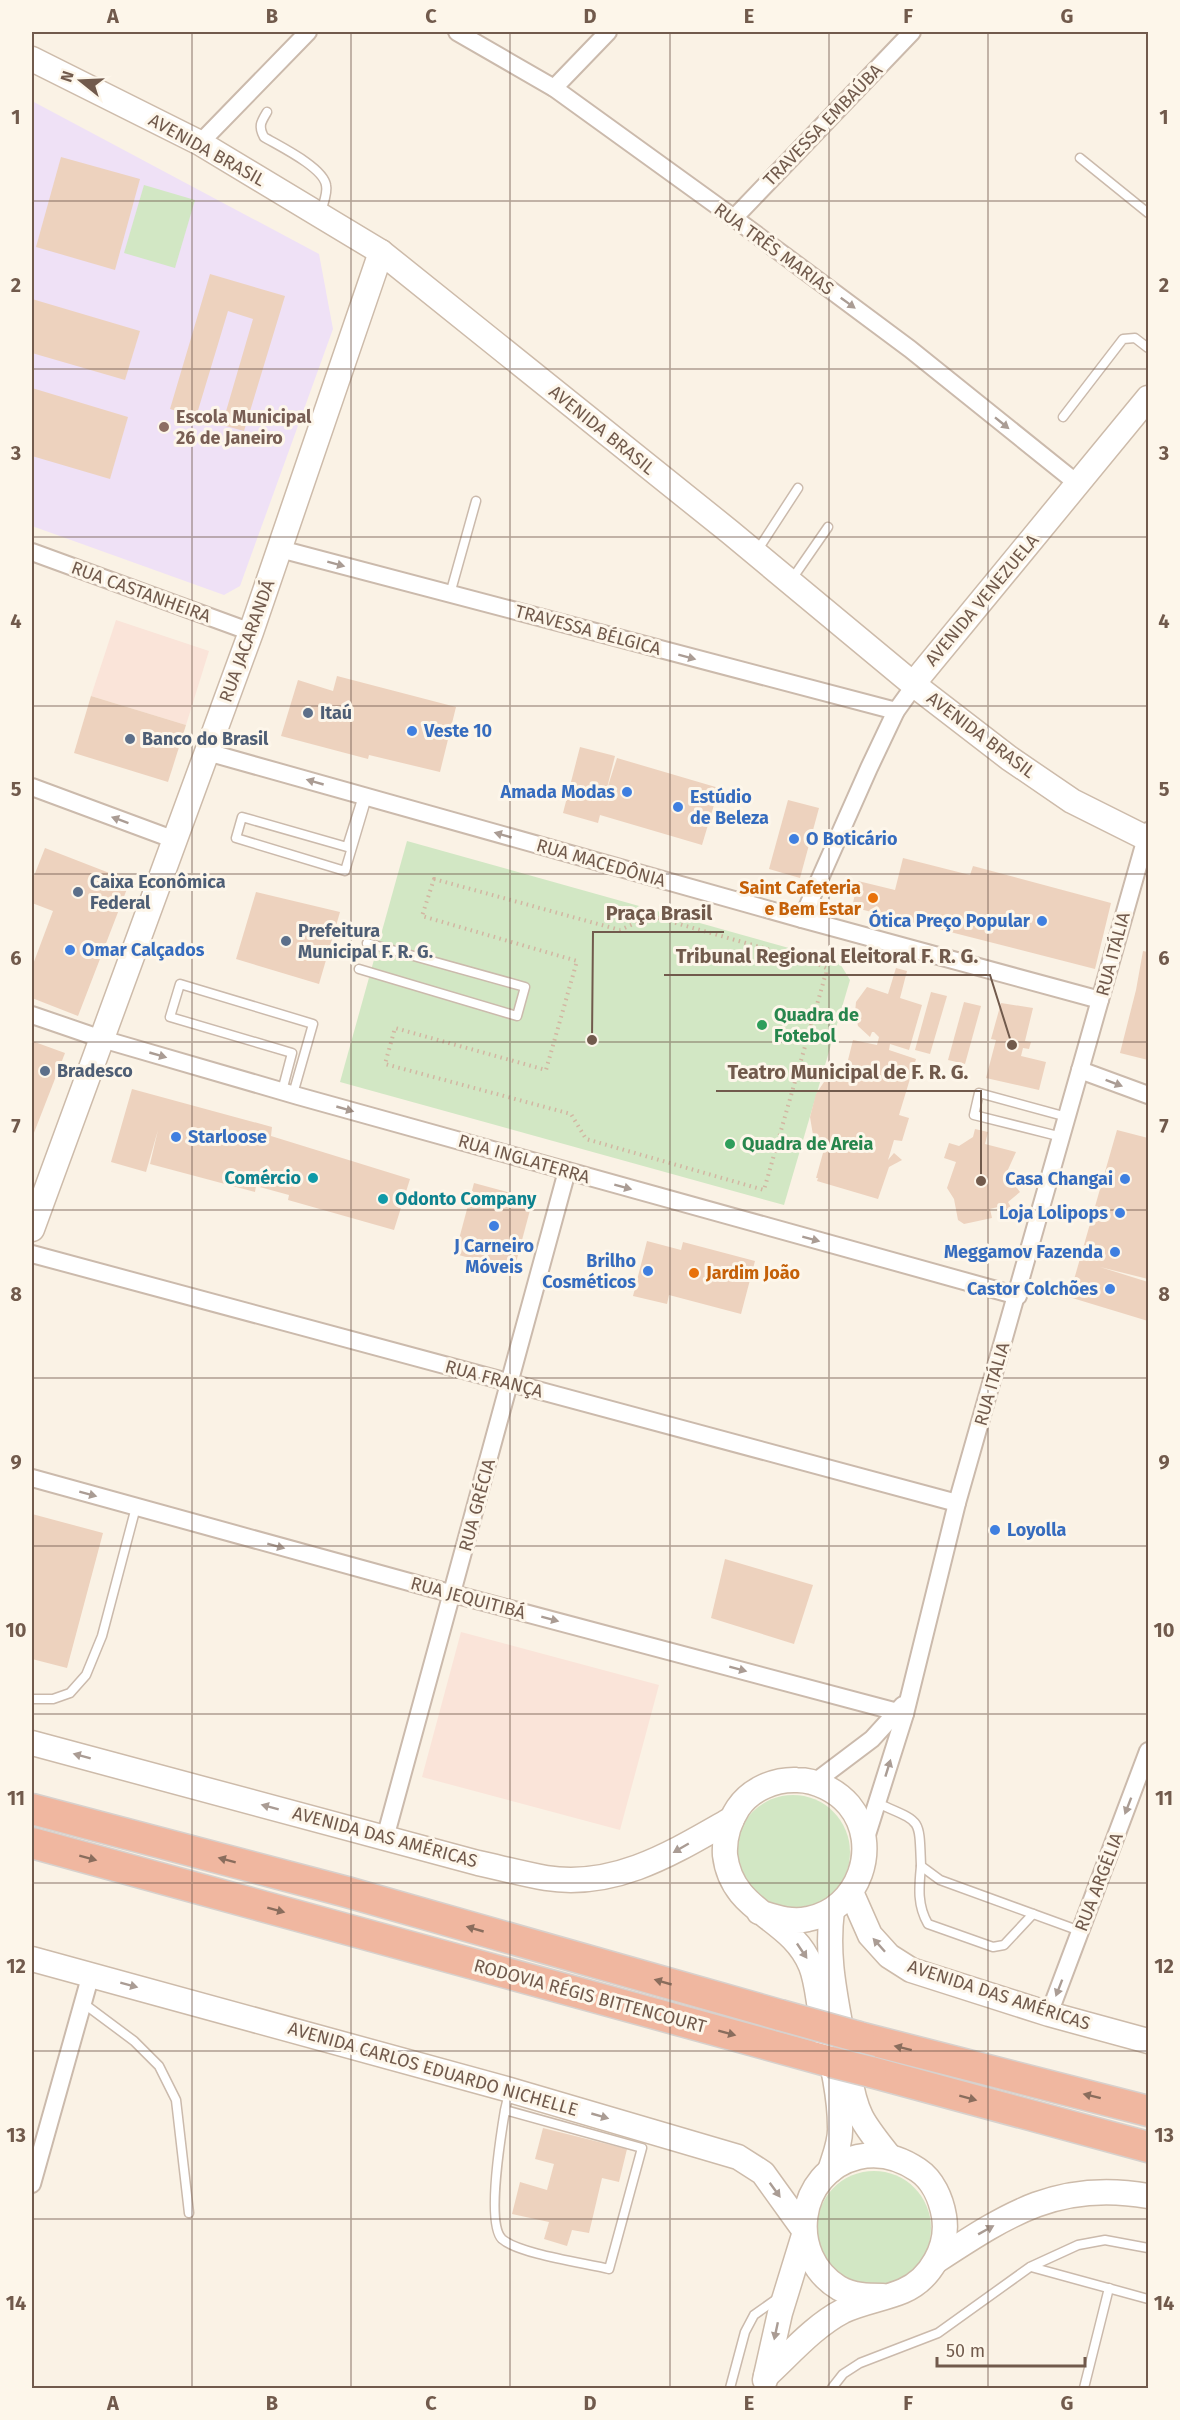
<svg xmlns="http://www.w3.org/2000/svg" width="1180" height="2420" font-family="'Fira Sans',sans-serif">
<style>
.commercial{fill:#fae4d9}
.education{fill:#efe1f6}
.green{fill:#d2e7c4}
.building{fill:#edd2be}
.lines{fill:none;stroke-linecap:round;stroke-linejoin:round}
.lane-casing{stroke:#cbbaac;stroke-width:11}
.street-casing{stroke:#cbbaac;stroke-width:20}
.secondary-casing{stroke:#cdbbaa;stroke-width:27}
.highway-casing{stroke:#d7d1cd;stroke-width:33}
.path{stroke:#d2b6a2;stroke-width:4;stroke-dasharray:1.5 4.5;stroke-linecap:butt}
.lane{stroke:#fff;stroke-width:8}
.street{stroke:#fff;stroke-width:16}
.secondary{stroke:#fff;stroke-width:24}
.highway{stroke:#f0b7a0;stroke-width:30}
.highway-bridge-casing{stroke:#d7d1cd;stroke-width:33;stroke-linecap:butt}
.highway-bridge{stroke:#f0b7a0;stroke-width:30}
.oneway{fill:#aa9c94}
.oneway2{fill:#8a6d5d}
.grid{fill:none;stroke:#715a4c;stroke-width:1.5;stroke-opacity:0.55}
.education-dot{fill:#8d6e63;stroke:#fdf6ea;stroke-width:2}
.service-dot{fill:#5c6f8a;stroke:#fdf6ea;stroke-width:2}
.shop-dot{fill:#3f7fe0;stroke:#fdf6ea;stroke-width:2}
.food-dot{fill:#e8710a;stroke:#fdf6ea;stroke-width:2}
.leisure-dot{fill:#2e9e5b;stroke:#fdf6ea;stroke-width:2}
.culture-dot{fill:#0f9aa8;stroke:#fdf6ea;stroke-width:2}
.labels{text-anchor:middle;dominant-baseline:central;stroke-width:6;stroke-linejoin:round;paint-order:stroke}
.street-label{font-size:18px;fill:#715a4c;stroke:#fdf6ea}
.education-label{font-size:18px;font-weight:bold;fill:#785e54;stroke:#fdf6ea;text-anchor:start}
.service-label{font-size:18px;font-weight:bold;fill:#4e5e75;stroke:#fdf6ea;text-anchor:start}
.shop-label{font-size:18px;font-weight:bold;fill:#366cbe;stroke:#fdf6ea;text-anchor:end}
.food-label{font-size:18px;font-weight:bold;fill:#c56008;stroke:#fdf6ea;text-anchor:end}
.leisure-label{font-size:18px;font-weight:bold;fill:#27864d;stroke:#fdf6ea;text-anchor:start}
.culture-label{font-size:18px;font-weight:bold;fill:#0d838f;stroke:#fdf6ea;text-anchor:end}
.leader{fill:none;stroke:#715a4c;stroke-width:2}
.callout-dot{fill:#715a4c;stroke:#fdf6ea;stroke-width:2}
.callout-label{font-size:20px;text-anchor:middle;font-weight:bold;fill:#715a4c;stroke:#fdf6ea;stroke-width:6;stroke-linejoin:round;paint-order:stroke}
.neatline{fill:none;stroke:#715a4c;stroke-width:2}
.grid-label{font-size:20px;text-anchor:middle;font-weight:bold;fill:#715a4c}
</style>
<rect width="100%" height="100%" fill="#faf2e5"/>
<g class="commercial">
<polygon points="116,620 209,651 186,725 91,696"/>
<polygon points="461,1632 659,1685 620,1830 422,1777"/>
</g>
<polygon class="education" points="32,101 319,254 333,329 240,586 224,595 32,526"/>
<g class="green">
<polygon points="144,185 195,200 175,268 124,253"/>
<polygon points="407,841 839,962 850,980 784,1205 340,1082"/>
<circle cx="793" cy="1852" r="57"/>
<circle cx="874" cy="2228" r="57"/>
</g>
<g class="building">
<polygon points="61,157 140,179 115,270 36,247"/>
<polygon points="210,274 285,296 244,431 222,425 253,319 228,311 196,417 170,409"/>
<polygon points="32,299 140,331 125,380 32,353"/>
<polygon points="32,388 128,417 110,479 32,456"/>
<polygon points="337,676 456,707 440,772 369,755 368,759 281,736 298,680 333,691"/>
<polygon points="91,696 186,725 168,782 74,753"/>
<polygon points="580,747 615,756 606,792 617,758 719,788 702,845 600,815 598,823 563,813"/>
<polygon points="788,800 819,808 800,878 769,869"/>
<polygon points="45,848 130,881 78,1016 32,998 32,967 53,911 32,903 32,881"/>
<polygon points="903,858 970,875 973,866 1111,903 1095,969 852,907 858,881 895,890"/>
<polygon points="256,892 340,912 319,984 236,959"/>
<polygon points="1143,951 1148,952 1148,1060 1120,1053 1136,990"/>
<polygon points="896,968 907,971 900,998 922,1005 909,1050 890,1044 889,1050 916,1059 899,1115 909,1118 902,1141 894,1140 888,1160 894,1153 902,1160 889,1167 878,1199 817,1181 818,1178 816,1178 823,1153 813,1135 810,1117 816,1094 826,1079 838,1069 846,1068 853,1040 877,1045 879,1037 874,1032 872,1032 870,1037 858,1026 855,1013 856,1002 867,987 888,994"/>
<polygon points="931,992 947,996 930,1054 915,1050"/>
<polygon points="964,1002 981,1006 965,1064 948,1060"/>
<polygon points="1001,1003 1033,1008 1025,1041 1031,1042 1029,1049 1023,1048 1021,1056 1046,1062 1039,1090 986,1078 996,1040 991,1039"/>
<polygon points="32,1041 65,1053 32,1138"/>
<polygon points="132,1089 272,1127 271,1136 410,1179 394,1230 288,1200 289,1195 256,1186 255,1192 150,1164 158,1130 146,1172 111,1162"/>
<polygon points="975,1129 988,1132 985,1144 1016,1152 1006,1174 1020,1192 1008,1202 1016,1216 1003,1220 998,1207 990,1209 992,1218 964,1224 958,1220 954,1199 947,1188 956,1162 944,1158 949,1143 959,1146 973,1137"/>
<polygon points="1117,1130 1148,1138 1148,1279 1100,1267 1148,1282 1148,1321 1069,1297"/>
<polygon points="474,1183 533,1199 514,1270 455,1254"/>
<polygon points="647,1241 681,1250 683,1242 755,1261 741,1314 669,1295 667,1304 633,1296"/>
<polygon points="32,1514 103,1533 67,1668 32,1659"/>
<polygon points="725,1559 813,1585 794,1644 711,1618"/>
<polygon points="543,2128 627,2149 619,2182 602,2178 589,2233 572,2230 567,2246 544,2239 549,2222 512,2214 520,2182 547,2190 554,2164 535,2159"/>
</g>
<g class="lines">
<g class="lane-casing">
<g id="lane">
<path d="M267 112C261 122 258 126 264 137 279 146 323 167 326 185 328 193 323 204 321 212"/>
<polyline points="1080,158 1148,213"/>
<polyline points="1063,417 1123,339 1135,338 1148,348"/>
<polyline points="757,551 798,488"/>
<polyline points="792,579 828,527"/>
<polyline points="450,594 476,501"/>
<polyline points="363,796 347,847 242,817 236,838 345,871 367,797"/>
<polyline points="359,969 517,1016 525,987 367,943"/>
<polyline points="282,1091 292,1053 170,1017 180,984 313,1024 293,1094"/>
<polyline points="1062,1137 974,1115 979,1093 1067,1117"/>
<polyline points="32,1699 53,1699 70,1693 86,1675 102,1636 136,1507"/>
<path d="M877 1803C922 1823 919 1816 921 1866L940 1880 1080 1931"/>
<path d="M921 1866C919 1887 917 1905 928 1924L993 1947 1004 1945 1033 1914"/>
<polyline points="83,2003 134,2041 159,2066 176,2100 189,2213"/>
<path d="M505 2110C501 2134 486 2224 502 2239 519 2254 585 2263 609 2269L642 2148 505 2110 509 2093"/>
<polyline points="1031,2267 1148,2299"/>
<polyline points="730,2388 745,2332 754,2315 778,2298"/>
<polyline points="832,2388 843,2374 860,2363 938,2333 1030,2267 1078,2245 1105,2240 1148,2248"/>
<polyline points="1084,2388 1109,2288"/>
</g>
</g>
<g class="street-casing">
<g id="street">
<polyline points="457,32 554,88 734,218 910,349 1078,484"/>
<polyline points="554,88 608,32"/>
<polyline points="200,143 308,32"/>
<polyline points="734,218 912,32"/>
<polyline points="280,549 896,711"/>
<polyline points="32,552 251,632"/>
<polyline points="207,752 802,919 1100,1000"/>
<polyline points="32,787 175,840"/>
<polyline points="802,919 869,768 896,711 909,693 913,684"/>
<polyline points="32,1015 102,1039 298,1096 1018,1296"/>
<polyline points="1080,1070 1148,1095"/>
<polyline points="32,1254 957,1503"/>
<polyline points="32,1478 431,1588 905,1714"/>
<polyline points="815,1782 872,1739 903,1705"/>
<polyline points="385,1838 567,1171"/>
<polyline points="865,1841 905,1714 957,1503 1148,831"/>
<polyline points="1049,2014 1148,1751"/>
<polyline points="32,2184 91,1974"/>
</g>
</g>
<g class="secondary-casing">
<g id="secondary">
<polyline points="32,59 200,143 381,252 730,532 913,684 1009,758 1072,801 1148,839"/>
<polyline points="913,684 1148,398"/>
<polyline points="32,1229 251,632 381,252"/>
<path d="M32 1743 478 1863C501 1868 523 1874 546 1878 616 1889 674 1852 732 1819"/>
<polyline points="851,1892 870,1935 889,1956 911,1970 1049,2014 1148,2041"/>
<path d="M832 1910C826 1957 835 1994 843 2040"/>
<path d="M759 1912C775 1917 791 1923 808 1919 859 1910 882 1845 849 1805 837 1791 816 1780 797 1780 775 1779 751 1789 738 1808 729 1822 724 1838 725 1855 732 1914 791 1916 811 1966 817 1981 818 1999 821 2015 829 2051 840 2090 840 2127 841 2142 834 2157 830 2171"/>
<polyline points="32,1959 510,2090 738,2157 763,2173 804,2230"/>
<path d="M849 2074C856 2116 863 2123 889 2156"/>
<path d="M936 2261C1008 2214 1059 2180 1148 2196"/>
<path d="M766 2376C790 2354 814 2326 843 2311 862 2302 884 2299 903 2291 931 2279 949 2246 944 2216 941 2199 933 2180 918 2170 899 2157 880 2152 858 2157 796 2172 786 2256 839 2288 853 2296 868 2296 883 2296"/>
<polyline points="765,2380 780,2313 804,2235"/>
</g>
</g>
<g class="highway-casing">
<g id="highway">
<polyline points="32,1809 347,1892 780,2015"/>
<polyline points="32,1843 831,2062"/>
<polyline points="859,2037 1148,2111"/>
<polyline points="871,2072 1148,2147"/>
</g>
</g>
<polygon class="path" points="434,879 620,930 651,916 816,963 826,968 826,973 764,1190 586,1139 571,1114 385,1064 395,1028 546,1070 577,961 422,916"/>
<use href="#lane" class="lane"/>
<use href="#street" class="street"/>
<use href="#secondary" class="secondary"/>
<use href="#highway" class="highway"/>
<g class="highway-bridge-casing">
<g id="highway-bridge">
<polyline points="780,2015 859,2037"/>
<polyline points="831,2062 871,2072"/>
</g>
</g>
<use href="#highway-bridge" class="highway-bridge"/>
</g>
<defs><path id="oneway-solid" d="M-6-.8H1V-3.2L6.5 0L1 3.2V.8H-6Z" transform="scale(1.5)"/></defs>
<g class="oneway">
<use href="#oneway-solid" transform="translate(848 303) rotate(36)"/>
<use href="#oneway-solid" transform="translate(1002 423) rotate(39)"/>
<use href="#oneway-solid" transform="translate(336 564) rotate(15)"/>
<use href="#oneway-solid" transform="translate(687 657) rotate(15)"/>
<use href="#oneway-solid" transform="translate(315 782) rotate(-164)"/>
<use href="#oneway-solid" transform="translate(120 820) rotate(-160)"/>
<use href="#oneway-solid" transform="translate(503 835) rotate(-164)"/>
<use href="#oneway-solid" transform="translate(158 1055) rotate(16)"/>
<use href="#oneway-solid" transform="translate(1114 1083) rotate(21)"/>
<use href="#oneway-solid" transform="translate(345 1109) rotate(16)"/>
<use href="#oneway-solid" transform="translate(623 1187) rotate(15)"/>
<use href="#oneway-solid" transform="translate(811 1239) rotate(15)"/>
<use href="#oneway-solid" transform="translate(88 1494) rotate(15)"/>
<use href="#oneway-solid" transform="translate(276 1546) rotate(15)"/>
<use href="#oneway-solid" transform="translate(550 1619) rotate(15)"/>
<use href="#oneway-solid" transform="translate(738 1669) rotate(15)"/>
<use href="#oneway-solid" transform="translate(82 1756) rotate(-165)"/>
<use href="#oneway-solid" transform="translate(888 1768) rotate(-73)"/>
<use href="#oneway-solid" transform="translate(1128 1806) rotate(111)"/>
<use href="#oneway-solid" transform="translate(270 1807) rotate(-165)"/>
<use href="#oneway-solid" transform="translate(681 1848) rotate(150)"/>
<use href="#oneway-solid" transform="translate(879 1945) rotate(-132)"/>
<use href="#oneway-solid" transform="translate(802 1951) rotate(56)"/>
<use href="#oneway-solid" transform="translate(129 1985) rotate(15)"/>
<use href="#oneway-solid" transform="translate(1059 1988) rotate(111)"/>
<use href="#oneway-solid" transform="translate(600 2116) rotate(16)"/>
<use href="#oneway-solid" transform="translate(775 2190) rotate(54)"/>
<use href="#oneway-solid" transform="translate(986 2230) rotate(-29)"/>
<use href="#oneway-solid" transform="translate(776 2331) rotate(102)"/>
</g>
<g class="oneway2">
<use href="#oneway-solid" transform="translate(88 1858) rotate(15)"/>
<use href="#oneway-solid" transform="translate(227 1860) rotate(-165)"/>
<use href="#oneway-solid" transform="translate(276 1910) rotate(15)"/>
<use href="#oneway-solid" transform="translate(475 1929) rotate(-164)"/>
<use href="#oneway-solid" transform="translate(663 1982) rotate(-164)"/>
<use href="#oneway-solid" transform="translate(727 2033) rotate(15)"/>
<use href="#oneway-solid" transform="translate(903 2048) rotate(-166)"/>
<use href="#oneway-solid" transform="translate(1092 2096) rotate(-166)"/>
<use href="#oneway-solid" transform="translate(968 2098) rotate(15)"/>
</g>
<path class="grid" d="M192 32V2388M351 32V2388M510 32V2388M670 32V2388M829 32V2388M988 32V2388M32 201H1148M32 369H1148M32 537H1148M32 706H1148M32 874H1148M32 1042H1148M32 1210H1148M32 1378H1148M32 1546H1148M32 1714H1148M32 1883H1148M32 2051H1148M32 2219H1148"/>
<circle class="education-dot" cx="164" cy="427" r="6"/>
<g class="service-dot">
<circle cx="308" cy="713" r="6"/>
<circle cx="130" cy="739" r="6"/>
<circle cx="78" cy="892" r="6"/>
<circle cx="286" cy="941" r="6"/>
<circle cx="45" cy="1071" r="6"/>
</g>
<g class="shop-dot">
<circle cx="412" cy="731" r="6"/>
<circle cx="627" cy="792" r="6"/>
<circle cx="678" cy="807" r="6"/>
<circle cx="794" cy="839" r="6"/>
<circle cx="1042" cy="921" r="6"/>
<circle cx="70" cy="950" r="6"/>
<circle cx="176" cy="1137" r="6"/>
<circle cx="1125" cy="1179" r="6"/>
<circle cx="1120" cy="1213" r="6"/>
<circle cx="494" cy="1226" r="6"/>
<circle cx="1115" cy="1252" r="6"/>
<circle cx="648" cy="1271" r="6"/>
<circle cx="1110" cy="1289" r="6"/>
<circle cx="995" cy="1530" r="6"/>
</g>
<g class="food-dot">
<circle cx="873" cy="898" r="6"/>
<circle cx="694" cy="1273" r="6"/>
</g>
<g class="leisure-dot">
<circle cx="762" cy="1025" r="6"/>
<circle cx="730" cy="1144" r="6"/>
</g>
<g class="culture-dot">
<circle cx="313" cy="1178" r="6"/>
<circle cx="383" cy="1199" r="6"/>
</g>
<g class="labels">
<g class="street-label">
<text transform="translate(823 125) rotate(-46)">TRAVESSA EMBAÚBA</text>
<text transform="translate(207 150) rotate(29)">AVENIDA BRASIL</text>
<text transform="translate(774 249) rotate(36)">RUA TRÊS MARIAS</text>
<text transform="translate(602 430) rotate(39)">AVENIDA BRASIL</text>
<text transform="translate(141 592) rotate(20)">RUA CASTANHEIRA</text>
<text transform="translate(982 600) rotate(-50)">AVENIDA VENEZUELA</text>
<text transform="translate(588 630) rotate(15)">TRAVESSA BÉLGICA</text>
<text transform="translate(247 641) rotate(-70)">RUA JACARANDÁ</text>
<text transform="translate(981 735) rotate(37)">AVENIDA BRASIL</text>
<text transform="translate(601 863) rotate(16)">RUA MACEDÔNIA</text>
<text transform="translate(1113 954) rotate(-75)">RUA ITÁLIA</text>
<text transform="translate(524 1159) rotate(16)">RUA INGLATERRA</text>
<text transform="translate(494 1379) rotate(15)">RUA FRANÇA</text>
<text transform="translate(992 1384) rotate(-74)">RUA ITÁLIA</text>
<text transform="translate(477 1505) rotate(-75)">RUA GRÉCIA</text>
<text transform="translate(468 1598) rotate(15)">RUA JEQUITIBÁ</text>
<text transform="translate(385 1837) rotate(15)">AVENIDA DAS AMÉRICAS</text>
<text transform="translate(1099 1882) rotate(-69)">RUA ARGÉLIA</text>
<text transform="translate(999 1995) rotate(18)">AVENIDA DAS AMÉRICAS</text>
<text transform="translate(590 1996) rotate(15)">RODOVIA RÉGIS BITTENCOURT</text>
<text transform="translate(433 2069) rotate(16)">AVENIDA CARLOS EDUARDO NICHELLE</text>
</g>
<g class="education-label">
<text x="176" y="417">Escola Municipal<tspan x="176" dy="21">26 de Janeiro</tspan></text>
</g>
<g class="service-label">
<text x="320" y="713">Itaú</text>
<text x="142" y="739">Banco do Brasil</text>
<text x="90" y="882">Caixa Econômica<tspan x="90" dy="21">Federal</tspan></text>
<text x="298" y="931">Prefeitura<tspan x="298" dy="21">Municipal F. R. G.</tspan></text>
<text x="57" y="1071">Bradesco</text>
</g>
<g class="shop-label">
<text x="424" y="731" text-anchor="start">Veste 10</text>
<text x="615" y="792">Amada Modas</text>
<text x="690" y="797" text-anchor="start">Estúdio<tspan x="690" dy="21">de Beleza</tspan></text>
<text x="806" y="839" text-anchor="start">O Boticário</text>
<text x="1030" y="921">Ótica Preço Popular</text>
<text x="82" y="950" text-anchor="start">Omar Calçados</text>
<text x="188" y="1137" text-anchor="start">Starloose</text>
<text x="1113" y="1179">Casa Changai</text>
<text x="1108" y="1213">Loja Lolipops</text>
<text x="494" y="1246" text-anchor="middle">J Carneiro<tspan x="494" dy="21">Móveis</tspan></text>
<text x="1103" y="1252">Meggamov Fazenda</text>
<text x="636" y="1261">Brilho<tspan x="636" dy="21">Cosméticos</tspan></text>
<text x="1098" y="1289">Castor Colchões</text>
<text x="1007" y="1530" text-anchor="start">Loyolla</text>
</g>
<g class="food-label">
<text x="861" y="888">Saint Cafeteria<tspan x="861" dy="21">e Bem Estar</tspan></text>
<text x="706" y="1273" text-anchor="start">Jardim João</text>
</g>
<g class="leisure-label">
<text x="774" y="1015">Quadra de<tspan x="774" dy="21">Fotebol</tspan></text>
<text x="742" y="1144">Quadra de Areia</text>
</g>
<g class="culture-label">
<text x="301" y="1178">Comércio</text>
<text x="395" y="1199" text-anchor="start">Odonto Company</text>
</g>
</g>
<path class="leader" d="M592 1040L593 932H724M1012 1045L990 975H664M981 1181L981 1091H716"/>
<g class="callout-dot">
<circle cx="592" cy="1040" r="6"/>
<circle cx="1012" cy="1045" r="6"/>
<circle cx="981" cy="1181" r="6"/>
</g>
<g class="callout-label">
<text x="659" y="920">Praça Brasil</text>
<text x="827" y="963">Tribunal Regional Eleitoral F. R. G.</text>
<text x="848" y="1079">Teatro Municipal de F. R. G.</text>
</g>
<rect width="1180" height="2420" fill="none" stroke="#fdf6ea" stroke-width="66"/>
<g transform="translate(81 81) rotate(288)" stroke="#fdf6ea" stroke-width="4.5" paint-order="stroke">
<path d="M0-4.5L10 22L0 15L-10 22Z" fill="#715a4c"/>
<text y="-9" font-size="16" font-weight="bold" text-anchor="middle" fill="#715a4c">N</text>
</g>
<path d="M937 2357v9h148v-9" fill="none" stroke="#715a4c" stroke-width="3"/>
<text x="946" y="2357" font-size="18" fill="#715a4c" stroke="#fdf6ea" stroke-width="4.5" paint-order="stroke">50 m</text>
<rect x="33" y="33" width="1114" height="2354" class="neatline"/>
<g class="grid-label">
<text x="113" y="23">A</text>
<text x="272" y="23">B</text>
<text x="431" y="23">C</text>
<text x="590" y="23">D</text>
<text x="749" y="23">E</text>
<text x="908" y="23">F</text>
<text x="1067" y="23">G</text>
<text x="16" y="124">1</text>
<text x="1164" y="124">1</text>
<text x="16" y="292">2</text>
<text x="1164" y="292">2</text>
<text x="16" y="460">3</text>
<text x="1164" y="460">3</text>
<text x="16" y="628">4</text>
<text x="1164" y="628">4</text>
<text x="16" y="796">5</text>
<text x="1164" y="796">5</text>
<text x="16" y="965">6</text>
<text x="1164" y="965">6</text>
<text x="16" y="1133">7</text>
<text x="1164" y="1133">7</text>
<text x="16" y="1301">8</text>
<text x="1164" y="1301">8</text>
<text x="16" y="1469">9</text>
<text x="1164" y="1469">9</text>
<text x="16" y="1637">10</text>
<text x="1164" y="1637">10</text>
<text x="16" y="1805">11</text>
<text x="1164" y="1805">11</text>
<text x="16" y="1973">12</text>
<text x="1164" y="1973">12</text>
<text x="16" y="2142">13</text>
<text x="1164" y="2142">13</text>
<text x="16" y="2310">14</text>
<text x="1164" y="2310">14</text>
<text x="113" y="2410">A</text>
<text x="272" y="2410">B</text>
<text x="431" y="2410">C</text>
<text x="590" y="2410">D</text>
<text x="749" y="2410">E</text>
<text x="908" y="2410">F</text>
<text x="1067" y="2410">G</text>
</g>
</svg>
